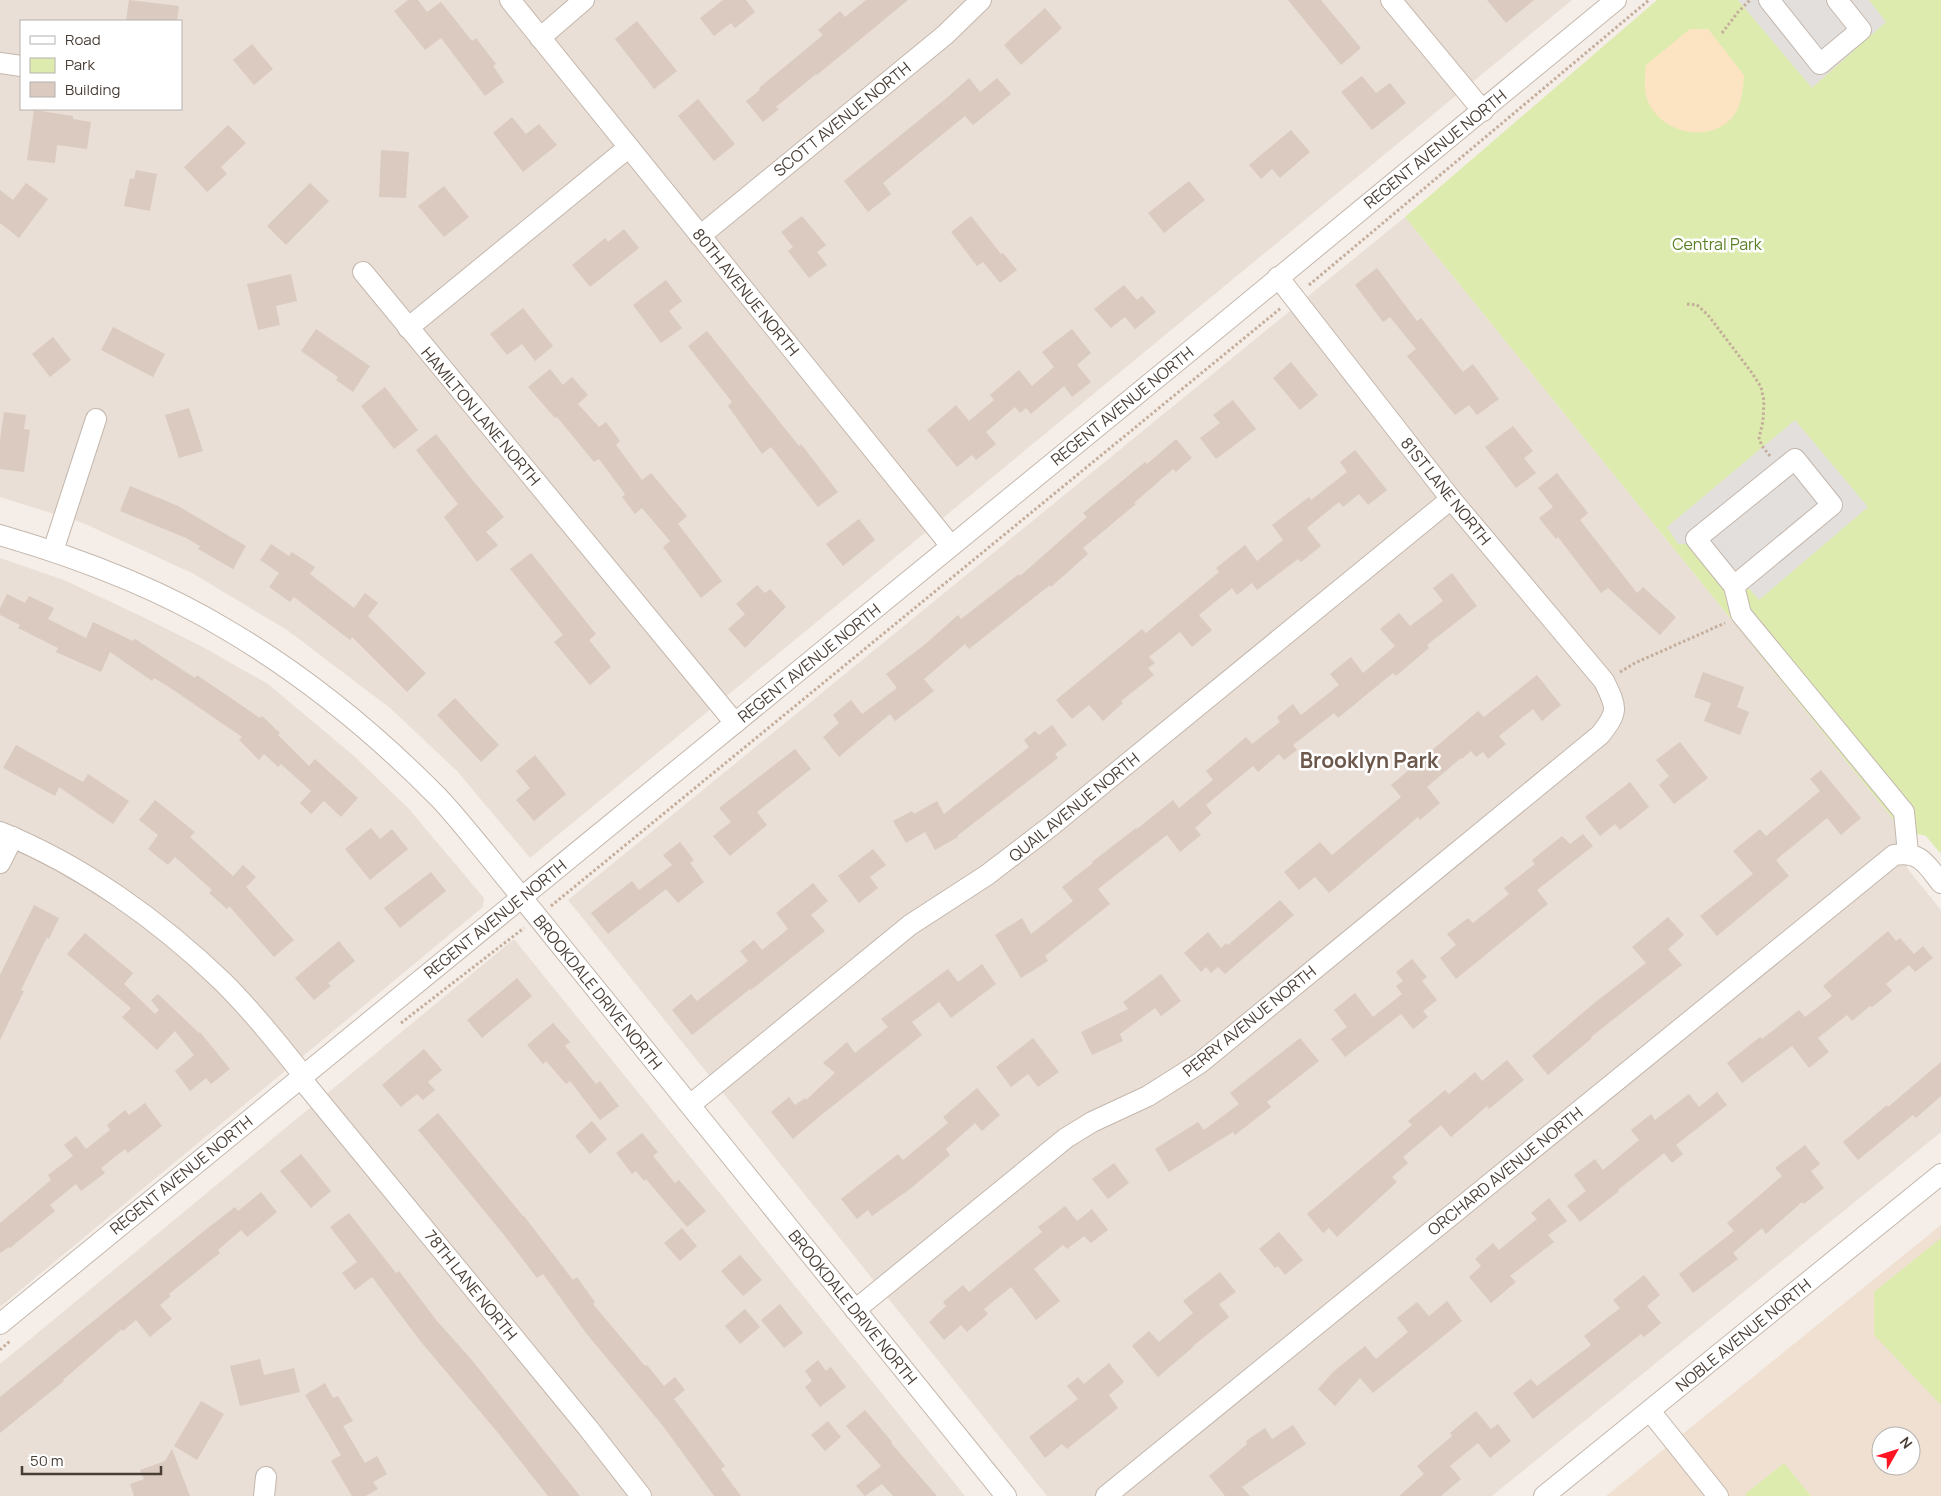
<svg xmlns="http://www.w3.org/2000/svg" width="1941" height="1496" font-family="Manrope,sans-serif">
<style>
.residential{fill:#e9dfd6;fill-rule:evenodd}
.education{fill:#efe0d1;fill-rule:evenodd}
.green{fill:#ddecae}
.sand{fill:#fce3c2}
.parking{fill:#e3dfdd}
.building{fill:#dbcabf}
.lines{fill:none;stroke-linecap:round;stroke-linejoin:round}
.minor-casing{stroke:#c4b7ad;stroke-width:22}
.path{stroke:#c4ad9a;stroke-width:3;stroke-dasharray:2.5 2.5;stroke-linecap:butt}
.minor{stroke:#fff;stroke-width:20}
.labels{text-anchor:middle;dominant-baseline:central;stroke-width:5;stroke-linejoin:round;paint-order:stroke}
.street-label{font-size:16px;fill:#493e36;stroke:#fff}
.park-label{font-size:16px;fill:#5a8024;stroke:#fff}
.district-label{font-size:21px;font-weight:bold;fill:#6d594c;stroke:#fff}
</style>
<rect width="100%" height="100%" fill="#f5eee8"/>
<g class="residential">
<path d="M0 0H1572L530 858 457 771 390 708 287 630 192 573 83 523 0 497ZM21 21H181V109H21Z"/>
<polygon points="1405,217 1902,830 1907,868 1941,910 1941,1132 1492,1496 1047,1496 568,900"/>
<polygon points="0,558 64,580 143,617 201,646 268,684 354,756 408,808 484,898 483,907 0,1307"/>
<polygon points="514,939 965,1496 0,1496 0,1364"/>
</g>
<path class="education" d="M1941 1225V1496H1606ZM1881 1436H1911V1466H1881Z"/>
<g class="green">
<polygon points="1657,0 1941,0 1941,854 1926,836 1902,830 1405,217"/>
<polygon points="1941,1238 1941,1405 1874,1335 1874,1292"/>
<polygon points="1784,1463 1811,1496 1747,1496 1745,1494"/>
</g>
<path class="sand" d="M1690 29H1708L1744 75C1743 90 1742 107 1731 119 1705 145 1656 131 1646 96 1644 86 1645 74 1646 65Z"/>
<g class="parking">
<polygon points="1738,0 1869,0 1886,22 1812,88"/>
<polygon points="1795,420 1868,507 1759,600 1711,544 1678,544 1667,527"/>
</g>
<g class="building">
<polygon points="129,0 179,6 177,21 126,21"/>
<polygon points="408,0 418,0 427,12 441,2 472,41 476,38 496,64 493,66 504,82 485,96 441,38 425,50 394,11"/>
<polygon points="723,0 746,0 755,12 735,28 731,23 714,36 700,18"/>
<polygon points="866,0 908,0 817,75 816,74 776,107 779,109 763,122 746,101 760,90 759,88 823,35 818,30 840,11 845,17"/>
<polygon points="1288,0 1321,0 1361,48 1341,65"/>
<polygon points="1487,0 1534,0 1506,23"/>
<polygon points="1045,8 1062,28 1021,65 1004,45"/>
<polygon points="637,21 677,71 654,89 615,39"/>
<polygon points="252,44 273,69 254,85 233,60"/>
<polygon points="1362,76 1376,93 1390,83 1406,103 1372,130 1341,92"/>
<polygon points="969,78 980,92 997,78 1011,94 973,125 965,116 883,183 891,194 868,212 844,181 949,96"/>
<polygon points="698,99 735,144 714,161 678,116"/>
<polygon points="34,110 73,116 73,119 91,122 87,149 57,145 55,163 27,160"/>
<polygon points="512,117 526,134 539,124 557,145 523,172 493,133"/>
<polygon points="228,125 246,143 221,167 227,174 207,192 184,167"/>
<polygon points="1291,130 1310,152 1280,178 1272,169 1261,179 1249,165"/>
<polygon points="381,150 409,152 406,198 379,197"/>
<polygon points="136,170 157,174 150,211 124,206 130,178 134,179"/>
<polygon points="1189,181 1205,200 1164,233 1148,213"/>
<polygon points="26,183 48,199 19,238 0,223 0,190 13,200"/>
<polygon points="310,183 329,201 286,245 267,226"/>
<polygon points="444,186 469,217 444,237 418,206"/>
<polygon points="802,216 826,245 817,252 827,265 809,278 788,251 793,247 781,232"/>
<polygon points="971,216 1001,254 1003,253 1017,270 1000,283 983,262 977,266 951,232"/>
<polygon points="624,229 639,248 590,287 572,265 605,238 608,242"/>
<polygon points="1377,268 1417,321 1421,318 1463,372 1473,364 1499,399 1477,415 1469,405 1455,415 1407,356 1416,349 1390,317 1383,322 1355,285"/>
<polygon points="291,274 297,301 276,306 280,325 258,330 247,284"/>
<polygon points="666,280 682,301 669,311 682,328 661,343 633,305"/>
<polygon points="1124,285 1137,300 1142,296 1156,312 1135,329 1125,317 1111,328 1094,309"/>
<polygon points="523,308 553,346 535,361 522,344 507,355 490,334"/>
<polygon points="113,327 165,354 153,377 101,350"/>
<polygon points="316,329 370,366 353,392 336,380 338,377 301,351"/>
<polygon points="1072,329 1091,353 1077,365 1091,382 1072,397 1064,386 1031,414 1026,408 1020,413 1015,407 986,432 996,444 976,460 972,455 957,467 927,430 956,405 969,421 994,400 990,395 1019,370 1032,386 1054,367 1042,352"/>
<polygon points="707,331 799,446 801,444 838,492 818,507 771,447 762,454 728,406 732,402 688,346"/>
<polygon points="53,337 71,360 50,377 32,354"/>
<polygon points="1291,362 1318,395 1300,410 1273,378"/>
<polygon points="550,369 563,385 572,377 588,395 578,404 599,427 606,422 620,441 616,445 642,480 651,473 687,516 678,524 722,581 701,598 663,547 670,541 642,508 635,514 622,497 625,494 599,459 594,462 557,417 555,418 528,387"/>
<polygon points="385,387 418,430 394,449 361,406"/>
<polygon points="1233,400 1256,429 1216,459 1200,438 1220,423 1213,415"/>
<polygon points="189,408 203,451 179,458 165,415"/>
<polygon points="4,412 26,415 24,429 30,430 24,472 0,469 0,440"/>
<polygon points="1513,426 1533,451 1524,458 1536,473 1516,488 1485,447"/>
<polygon points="436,434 473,481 504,517 486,532 498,545 477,562 444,517 458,504 416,450"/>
<polygon points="1176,439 1192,458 1176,472 1173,469 1134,503 1136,504 1083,548 1088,554 1051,587 1050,585 969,649 965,644 924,679 934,691 895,721 890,714 839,757 823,737 839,723 833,715 851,700 862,714 897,688 886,674 923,646 958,615 961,619 1019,574 1020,576 1087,517 1083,513 1145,462 1147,464"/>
<polygon points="1355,450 1387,490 1368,505 1359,494 1343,507 1339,502 1307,528 1321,546 1301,562 1298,559 1257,590 1252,583 1237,595 1232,588 1199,615 1212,630 1192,647 1180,632 1149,657 1155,663 1148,668 1154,675 1121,701 1123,703 1103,721 1089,705 1072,719 1056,700 1142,629 1146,633 1219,572 1216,568 1245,545 1257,561 1283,540 1272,525 1309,497 1311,500 1347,472 1340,462"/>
<polygon points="1557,473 1588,513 1580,520 1637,593 1643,587 1676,617 1660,635 1608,588 1601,593 1558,537 1556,539 1539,518 1553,507 1538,488"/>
<polygon points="130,486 178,506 246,546 233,569 198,549 200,546 186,538 120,511"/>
<polygon points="859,519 875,540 843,566 826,544"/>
<polygon points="271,544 289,556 292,552 315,567 310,574 354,608 365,593 378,603 368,616 426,673 407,692 352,637 350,640 294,597 290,602 269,587 279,573 260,560"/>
<polygon points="531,553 596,634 589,640 611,667 590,685 554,642 563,635 510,569"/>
<polygon points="1452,573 1477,606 1427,645 1429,648 1396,676 1393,673 1338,718 1334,713 1293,745 1297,750 1284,760 1279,754 1258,772 1253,766 1206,805 1212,813 1195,828 1201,835 1180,852 1167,835 1098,889 1110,904 1045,956 1048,961 1021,978 995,935 1022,918 1031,934 1073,901 1062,887 1093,863 1092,862 1136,828 1137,829 1173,800 1179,808 1213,780 1206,771 1246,737 1252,744 1280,722 1277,717 1293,704 1301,715 1339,685 1330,674 1351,657 1363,673 1395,646 1380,629 1399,613 1410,626 1443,601 1433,588"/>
<polygon points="757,585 765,593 770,589 786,607 745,648 728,629 745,614 736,604"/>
<polygon points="7,594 25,603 29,596 54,608 48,619 86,638 93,622 133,641 135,639 195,678 197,675 260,718 262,716 280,733 278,735 309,766 315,759 358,798 341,817 324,801 311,814 300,803 311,791 281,764 278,767 264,754 259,760 239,740 242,737 172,689 154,678 152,681 110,652 101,672 56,652 58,648 18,628 20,625 0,615 0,608"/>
<polygon points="1703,672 1744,687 1737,707 1749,712 1740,735 1704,721 1711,703 1694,697"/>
<polygon points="1537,675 1561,705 1542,721 1533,709 1499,736 1506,744 1488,759 1483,752 1476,757 1471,751 1462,759 1461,758 1427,787 1440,803 1420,820 1418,817 1329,893 1315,877 1299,890 1284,872 1320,842 1332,855 1401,797 1391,785 1478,711 1484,717"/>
<polygon points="455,698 499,745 481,762 437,715"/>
<polygon points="1052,725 1067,745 1055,754 1058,758 957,836 958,837 935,850 925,832 906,843 893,821 912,811 914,814 937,801 944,814 1029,747 1024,740 1035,731 1039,735"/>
<polygon points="1680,742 1708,778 1674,804 1659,785 1669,776 1656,760"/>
<polygon points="16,745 83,782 88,774 129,801 113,824 59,787 55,796 3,768"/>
<polygon points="795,749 811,769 757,812 767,825 730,856 713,836 731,822 719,808"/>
<polygon points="535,755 566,794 534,821 516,800 530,788 516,771"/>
<polygon points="1821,770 1861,818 1841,835 1827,818 1776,860 1789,876 1717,936 1700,916 1753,874 1733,851 1760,829 1766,836 1820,791 1810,779"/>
<polygon points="1630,782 1649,807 1620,830 1615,824 1600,836 1585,817"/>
<polygon points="155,800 195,832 190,837 233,876 243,865 256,877 246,887 294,940 274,957 229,906 227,909 209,893 212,890 175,857 168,865 148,849 158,835 139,820"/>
<polygon points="371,828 380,839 392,829 408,849 370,880 345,849"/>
<polygon points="1583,834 1593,846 1537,890 1548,904 1456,979 1440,958 1456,945 1447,934 1468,918 1473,923 1509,894 1504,888 1535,864 1532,860 1562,836 1570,844"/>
<polygon points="680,842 694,860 690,863 704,882 678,903 666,889 608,934 591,913 632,881 639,890 672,865 663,855"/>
<polygon points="873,849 886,865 870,877 878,888 859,903 838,876"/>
<polygon points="431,872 446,891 400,928 384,908"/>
<polygon points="813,883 828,901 811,915 825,931 751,990 750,989 692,1035 672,1010 691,994 697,1001 748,961 740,951 754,940 762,950 788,929 776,913"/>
<polygon points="1280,900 1294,915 1225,974 1218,967 1211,973 1206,967 1201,972 1184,953 1208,932 1221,948 1226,943 1228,945"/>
<polygon points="34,905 59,918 49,939 47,937 21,990 24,991 0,1040 0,975"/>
<polygon points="1668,917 1684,935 1668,949 1682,965 1591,1037 1592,1038 1548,1075 1532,1056 1593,1004 1646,963 1632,947"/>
<polygon points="1888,931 1896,941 1900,938 1914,954 1923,946 1933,958 1915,972 1909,965 1886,984 1892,991 1872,1007 1870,1006 1852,1021 1847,1015 1818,1038 1829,1052 1809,1068 1792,1046 1742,1083 1727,1063 1760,1037 1762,1039 1799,1010 1805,1017 1832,996 1823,986"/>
<polygon points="85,933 133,973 124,984 155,1014 159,1010 151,1000 158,994 199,1033 200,1032 230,1069 211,1084 206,1078 190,1091 175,1071 194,1055 175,1031 157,1050 122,1017 131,1008 67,954"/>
<polygon points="339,941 355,961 328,983 331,986 314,1000 295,978"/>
<polygon points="1412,959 1427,977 1422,981 1437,1000 1423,1011 1428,1017 1413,1029 1401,1014 1345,1057 1331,1039 1347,1027 1334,1010 1355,993 1373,1017 1402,994 1396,986 1403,981 1396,972"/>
<polygon points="982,964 996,984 951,1018 939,1002 912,1022 922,1035 820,1116 793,1139 771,1112 789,1097 795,1105 805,1098 806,1100 835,1073 823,1063 847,1042 855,1053 888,1027 881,1019 948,969 958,982"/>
<polygon points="1161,974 1181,1001 1161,1016 1155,1008 1120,1034 1123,1041 1092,1055 1081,1032 1128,1009 1123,1002"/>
<polygon points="517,978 532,996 482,1038 467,1020"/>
<polygon points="553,1023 570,1042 565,1046 596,1084 600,1081 619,1106 600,1120 570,1081 566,1084 546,1061 543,1064 527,1045"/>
<polygon points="1033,1038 1059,1072 1038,1087 1028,1074 1011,1087 996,1067"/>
<polygon points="1300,1038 1319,1061 1267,1102 1271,1107 1235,1135 1233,1132 1169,1172 1155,1149 1198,1122 1204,1130 1239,1104 1230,1093"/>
<polygon points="424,1049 442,1070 428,1082 435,1090 423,1100 417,1094 401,1107 382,1085"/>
<polygon points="1507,1060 1524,1080 1489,1109 1487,1106 1451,1137 1441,1125 1403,1157 1408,1163 1392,1177 1397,1182 1337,1237 1329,1228 1323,1233 1307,1214 1412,1125 1408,1121 1445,1090 1449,1094 1475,1072 1482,1081"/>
<polygon points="1941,1062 1941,1096 1916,1118 1913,1115 1858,1160 1843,1142 1887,1105 1888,1107"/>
<polygon points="977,1088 1000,1115 982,1131 975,1123 946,1149 950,1155 910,1189 872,1216 868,1210 857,1219 841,1199 898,1154 903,1160 948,1123 943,1117"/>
<polygon points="1717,1092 1727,1105 1676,1145 1683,1154 1672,1163 1664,1153 1618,1190 1619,1191 1580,1222 1567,1206 1586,1191 1574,1175 1595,1159 1603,1170 1639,1140 1631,1130 1651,1114 1655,1120 1689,1094 1699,1107"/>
<polygon points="145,1103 162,1126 128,1153 125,1149 101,1168 105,1173 81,1191 76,1184 50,1205 55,1211 10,1248 9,1247 0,1253 0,1223 51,1180 48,1175 73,1156 64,1145 76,1136 86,1149 110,1130 107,1125 125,1110 129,1115"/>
<polygon points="438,1113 523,1216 524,1216 573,1280 577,1277 595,1302 593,1304 645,1366 647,1365 664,1386 675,1377 685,1390 674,1399 725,1466 721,1469 741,1496 714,1496 663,1426 586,1333 543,1274 537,1278 504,1235 418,1130"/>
<polygon points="592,1121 607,1139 590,1154 575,1136"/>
<polygon points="642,1133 658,1152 653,1156 675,1183 679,1180 706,1211 687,1227 646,1179 644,1181 636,1171 632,1174 616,1153"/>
<polygon points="1805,1145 1820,1164 1811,1171 1824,1188 1804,1204 1802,1202 1766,1234 1762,1228 1733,1253 1738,1259 1693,1293 1679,1274 1734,1231 1727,1223 1782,1176 1775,1168"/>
<polygon points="301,1154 331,1191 311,1208 280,1171"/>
<polygon points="1114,1163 1129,1183 1108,1199 1092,1179"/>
<polygon points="261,1192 277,1212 247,1237 241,1230 218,1250 220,1253 169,1294 171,1296 160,1305 172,1319 150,1337 136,1320 123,1331 122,1329 63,1380 64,1381 0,1433 0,1397 204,1231 235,1207 238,1211"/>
<polygon points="1549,1198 1567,1221 1548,1235 1554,1242 1510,1276 1516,1282 1491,1303 1469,1277 1481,1266 1475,1259 1493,1243 1499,1250 1537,1219 1531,1213"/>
<polygon points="1065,1206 1077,1221 1092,1209 1108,1230 1091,1243 1084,1236 1067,1249 1063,1245 1034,1269 1060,1301 1036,1320 1011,1287 984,1309 988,1314 967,1332 961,1325 944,1340 929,1322 946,1306 943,1302 963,1285 969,1292 1000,1266 1042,1232 1038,1227"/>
<polygon points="349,1213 396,1273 399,1271 437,1321 471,1359 580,1496 548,1496 499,1434 421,1342 372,1277 355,1290 342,1273 357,1262 330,1227"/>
<polygon points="682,1228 697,1246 680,1261 664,1243"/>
<polygon points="1279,1232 1303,1260 1285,1275 1278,1266 1275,1268 1259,1249"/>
<polygon points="740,1255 762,1280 743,1296 721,1271"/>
<polygon points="1220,1272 1236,1292 1219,1304 1229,1317 1193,1346 1193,1347 1158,1377 1132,1346 1149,1331 1159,1342 1193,1313 1183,1301"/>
<polygon points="1644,1275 1660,1295 1647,1306 1661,1323 1644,1337 1641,1334 1533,1419 1513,1393 1531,1379 1537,1386 1591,1345 1584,1336 1620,1308 1613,1300"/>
<polygon points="1447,1301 1462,1321 1373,1393 1360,1378 1335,1406 1318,1389 1334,1371 1365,1346 1376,1359 1408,1332 1397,1318 1417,1302 1429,1316"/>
<polygon points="780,1304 803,1333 784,1348 761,1320"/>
<polygon points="745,1309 760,1327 740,1344 725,1326"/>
<polygon points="260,1359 264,1375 294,1368 300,1392 240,1406 230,1366"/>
<polygon points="818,1360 826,1371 831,1367 846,1387 820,1407 805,1387 812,1381 805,1371"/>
<polygon points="1109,1363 1124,1382 1109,1395 1118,1408 1067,1449 1062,1444 1045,1458 1029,1437 1078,1399 1067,1386 1078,1377 1084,1384"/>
<polygon points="325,1383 333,1398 338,1396 353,1421 343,1426 365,1463 377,1456 387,1474 373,1482 378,1489 366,1496 352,1496 331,1461 341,1455 305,1395"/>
<polygon points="201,1401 224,1414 197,1460 174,1446"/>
<polygon points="865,1410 892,1442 891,1443 937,1496 893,1496 882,1484 865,1496 856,1486 881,1466 846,1426"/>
<polygon points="1476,1411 1491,1429 1498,1424 1511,1441 1490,1458 1478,1443 1450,1466 1461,1479 1441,1496 1399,1496 1424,1474 1417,1466 1452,1436 1450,1433"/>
<polygon points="828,1421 841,1437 825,1451 811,1435"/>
<polygon points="1293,1425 1306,1444 1242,1487 1250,1496 1225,1496 1209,1476 1247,1444 1246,1441 1265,1428 1272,1439"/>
<polygon points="172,1449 190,1496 134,1496 130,1484 144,1479 140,1470 165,1461"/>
</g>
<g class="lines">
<g class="minor-casing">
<g id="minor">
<polyline points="510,0 951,546"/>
<polyline points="1391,0 1483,111"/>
<polyline points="1769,0 1820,64 1861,30 1837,0"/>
<polyline points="540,38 584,0"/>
<polyline points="0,63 21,66"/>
<polyline points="700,236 945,35 981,0"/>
<polyline points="363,272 735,723"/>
<polyline points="408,328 629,147"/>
<path d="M0 535C79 558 159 588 229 631 305 676 377 735 439 798 455 815 470 834 485 852L1006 1496"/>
<polyline points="53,551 96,419"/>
<polyline points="1734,586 1696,539 1795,459 1832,505 1734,586 1741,614 1904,812 1908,853"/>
<path d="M0 832C82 865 160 921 223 982 252 1011 278 1043 303 1075V1081L588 1428 641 1496"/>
<polyline points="0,863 13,837"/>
<polyline points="690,1105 910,925 987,875 1051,826 1451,499"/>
<path d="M855 1310 1066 1138 1092 1122 1148 1096 1200 1063 1600 735C1619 711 1617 708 1604 681L1451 499 1278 277"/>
<polyline points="0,1324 1191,350 1616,0"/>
<polyline points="1650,1411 1718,1496"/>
<polyline points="264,1496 266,1477"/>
<path d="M1106 1496 1894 855C1921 851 1926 864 1941 883"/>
<polyline points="1544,1496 1941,1174"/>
</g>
</g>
<g class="path">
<polyline points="1722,33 1738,12 1750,0"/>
<polyline points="1309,285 1649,0"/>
<polyline points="1687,304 1697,305 1708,315 1752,373 1761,387 1764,401 1763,421 1759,438 1762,446 1770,456"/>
<polyline points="1620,672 1635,663 1725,623"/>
<polyline points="551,906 1281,308"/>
<polyline points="401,1023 524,928"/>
<polyline points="0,1350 10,1341"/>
</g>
<use href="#minor" class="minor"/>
</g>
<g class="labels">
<g class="street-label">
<text transform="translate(842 119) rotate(-39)">SCOTT AVENUE NORTH</text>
<text transform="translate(1435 149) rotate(-39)">REGENT AVENUE NORTH</text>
<text transform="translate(746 292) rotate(51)">80TH AVENUE NORTH</text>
<text transform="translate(1122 406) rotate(-39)">REGENT AVENUE NORTH</text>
<text transform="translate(481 416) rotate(50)">HAMILTON LANE NORTH</text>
<text transform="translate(1446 491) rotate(51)">81ST LANE NORTH</text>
<text transform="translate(809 663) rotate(-39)">REGENT AVENUE NORTH</text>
<text transform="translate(1074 807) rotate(-39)">QUAIL AVENUE NORTH</text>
<text transform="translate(495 919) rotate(-39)">REGENT AVENUE NORTH</text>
<text transform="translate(598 992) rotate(51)">BROOKDALE DRIVE NORTH</text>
<text transform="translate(1249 1021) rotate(-39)">PERRY AVENUE NORTH</text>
<text transform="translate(1505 1171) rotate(-39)">ORCHARD AVENUE NORTH</text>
<text transform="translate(181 1175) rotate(-39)">REGENT AVENUE NORTH</text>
<text transform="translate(471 1285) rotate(51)">78TH LANE NORTH</text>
<text transform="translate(853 1307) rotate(51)">BROOKDALE DRIVE NORTH</text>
<text transform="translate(1743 1335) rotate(-39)">NOBLE AVENUE NORTH</text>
</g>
<g class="park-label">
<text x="1717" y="244">Central Park</text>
</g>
<g class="district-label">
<text x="1369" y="760">Brooklyn Park</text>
</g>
</g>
<rect x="20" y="20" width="162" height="90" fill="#ffffff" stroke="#b6b2af"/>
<rect x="30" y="36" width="25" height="8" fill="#ffffff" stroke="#b6b2af"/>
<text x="65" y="45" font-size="15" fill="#493e36">Road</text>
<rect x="30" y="58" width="25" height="15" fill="#ddecae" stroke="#b6b2af"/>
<text x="65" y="70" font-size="15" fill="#493e36">Park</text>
<rect x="30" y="82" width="25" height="15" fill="#dbcabf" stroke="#b6b2af"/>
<text x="65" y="95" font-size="15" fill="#493e36">Building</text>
<g transform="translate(1896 1451) rotate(51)"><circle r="24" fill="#ffffff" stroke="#b6b2af"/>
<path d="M0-4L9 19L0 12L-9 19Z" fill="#ff1522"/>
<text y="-8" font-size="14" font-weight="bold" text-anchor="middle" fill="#493e36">N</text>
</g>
<path d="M22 1466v8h139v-8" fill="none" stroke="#493e36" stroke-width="2.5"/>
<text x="30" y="1466" font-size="15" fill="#493e36" stroke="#ffffff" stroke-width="4" paint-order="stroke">50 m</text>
</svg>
